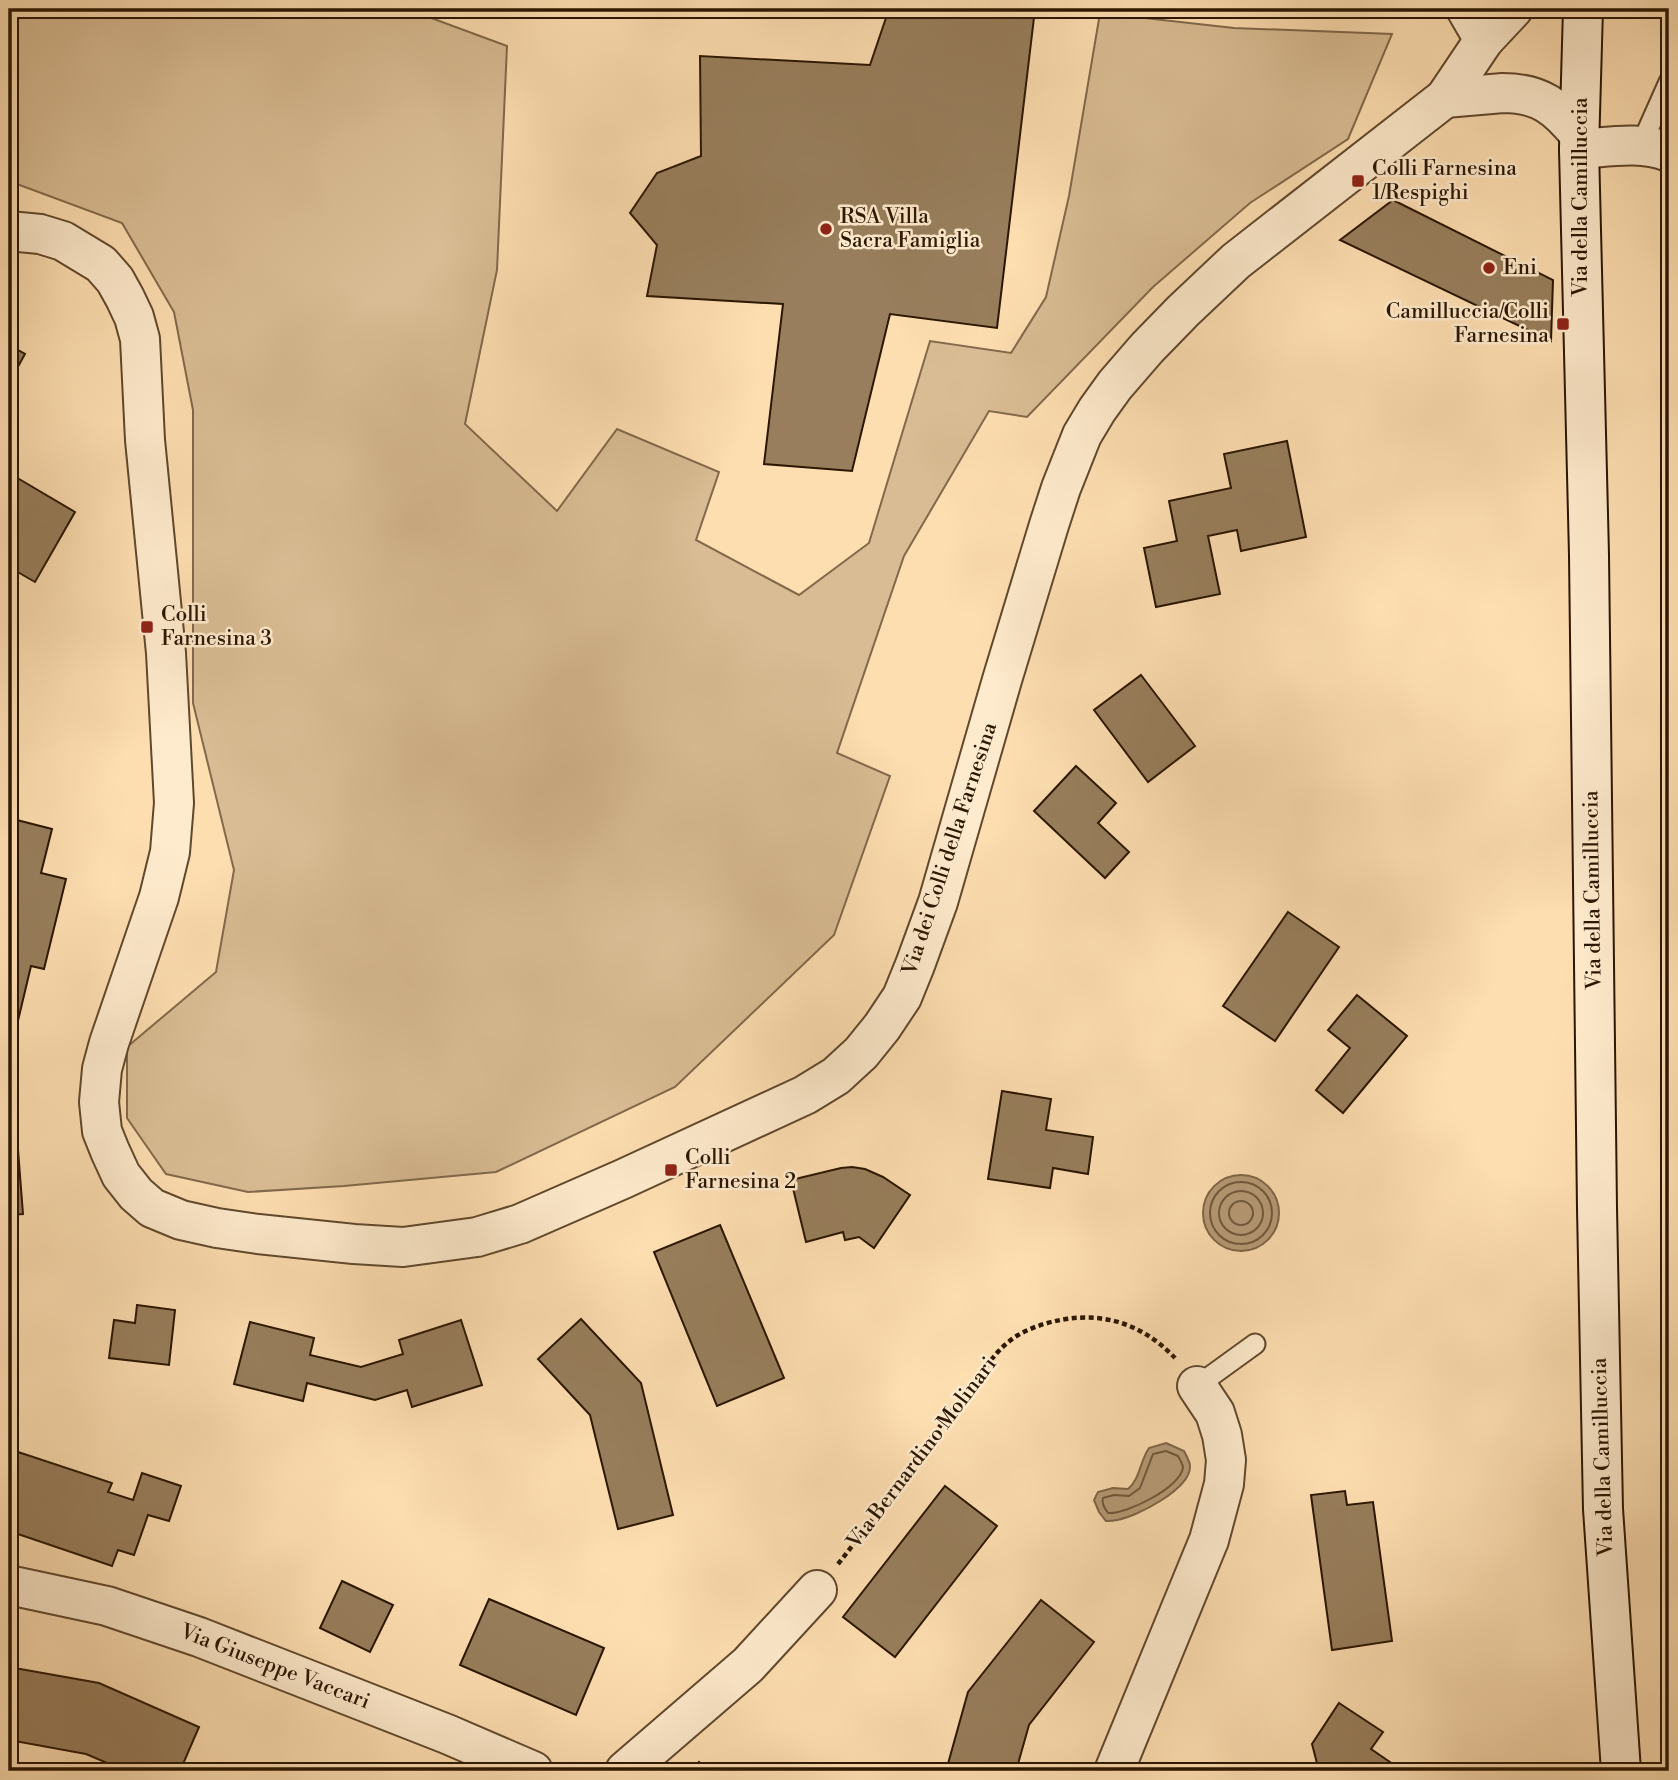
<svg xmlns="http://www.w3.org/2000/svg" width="1678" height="1780" font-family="'Libre Bodoni',serif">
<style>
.green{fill:#d9bc93;stroke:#82694a;stroke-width:2}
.water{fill:#b69a75;stroke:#7e6546;stroke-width:2}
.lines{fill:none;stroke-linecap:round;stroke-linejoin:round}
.shore{stroke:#70583a;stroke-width:2}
.building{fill:#987e5c;stroke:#2b1600;stroke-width:2}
.service-casing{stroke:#60482c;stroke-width:23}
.minor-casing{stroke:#60482c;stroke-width:42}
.tertiary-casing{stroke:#60482c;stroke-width:42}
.secondary-casing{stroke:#2b1600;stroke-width:42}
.path{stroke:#2b1600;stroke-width:4.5;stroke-dasharray:5 3.5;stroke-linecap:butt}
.service{stroke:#feeacc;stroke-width:19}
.minor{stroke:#feeacc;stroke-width:38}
.tertiary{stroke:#feeacc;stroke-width:38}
.secondary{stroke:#feeacc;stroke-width:38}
.poi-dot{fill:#8f2418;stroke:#feeacc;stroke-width:2.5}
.labels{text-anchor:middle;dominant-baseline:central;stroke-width:5;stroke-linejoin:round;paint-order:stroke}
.poi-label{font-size:21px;fill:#2b1600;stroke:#feeacc;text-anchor:start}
.street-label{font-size:21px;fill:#2b1600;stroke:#feeacc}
</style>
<rect width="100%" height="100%" fill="#fddeb1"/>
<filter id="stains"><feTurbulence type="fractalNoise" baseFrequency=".00286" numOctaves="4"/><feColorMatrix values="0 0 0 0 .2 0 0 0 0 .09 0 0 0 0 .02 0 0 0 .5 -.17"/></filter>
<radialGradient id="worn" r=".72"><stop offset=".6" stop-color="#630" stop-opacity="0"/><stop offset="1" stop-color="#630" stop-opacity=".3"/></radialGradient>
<polygon class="green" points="9,9 407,9 507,46 497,270 465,424 557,511 617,429 719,472 696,540 799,595 869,543 930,341 1011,353 1046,297 1069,196 1100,13 1234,28 1392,34 1348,139 1250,203 1153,287 1027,417 989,411 904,556 837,753 890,776 834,935 675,1087 496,1172 344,1186 248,1192 166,1174 127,1118 127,1047 216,972 234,870 193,703 193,410 174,312 122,223 17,184 9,185"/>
<g class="water">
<circle cx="1241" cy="1213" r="38"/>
<path d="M1166 1443 1184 1451C1186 1455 1190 1462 1190 1466 1191 1489 1136 1517 1117 1520 1113 1521 1110 1521 1106 1521L1099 1512 1094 1500 1098 1492 1113 1488 1128 1489C1140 1479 1140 1461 1149 1448Z"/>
</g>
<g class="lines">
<g class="shore">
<circle cx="1241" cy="1213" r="31"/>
<circle cx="1241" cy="1213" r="22"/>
<circle cx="1241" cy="1213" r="12"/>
<path d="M1166 1451 1178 1456C1179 1458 1183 1465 1183 1467 1182 1487 1125 1515 1108 1513 1105 1509 1101 1503 1103 1498L1114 1495 1129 1496 1140 1488 1153 1454Z"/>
</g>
</g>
<g class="building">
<polygon points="889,9 1035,9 997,328 890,314 852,471 764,464 783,304 647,296 657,245 630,213 657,173 701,156 700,56 870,65"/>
<polygon points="1393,200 1553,280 1551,341 1340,240"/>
<polygon points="9,345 25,354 9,383"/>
<polygon points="1287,441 1306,537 1241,551 1237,530 1208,536 1220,594 1156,607 1144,548 1177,541 1169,501 1231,488 1224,454"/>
<polygon points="14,476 75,512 35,582 9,567 9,486"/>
<polygon points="1141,675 1195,746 1148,782 1094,710"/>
<polygon points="1076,766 1116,803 1098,823 1129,852 1105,878 1034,811"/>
<polygon points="9,818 52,829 41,873 66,879 44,969 31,966 11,1050 9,1050"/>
<polygon points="1288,912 1339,947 1275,1041 1223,1006"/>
<polygon points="1357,995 1407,1036 1343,1113 1316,1090 1350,1048 1328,1030"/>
<polygon points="1002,1091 1051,1099 1046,1130 1093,1137 1088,1174 1053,1168 1050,1188 988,1179"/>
<polygon points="9,1124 16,1124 23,1214 9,1215"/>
<polygon points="852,1167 865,1169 883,1177 910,1195 874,1248 859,1237 845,1240 843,1232 806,1242 791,1180 841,1168"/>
<polygon points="720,1225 784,1378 717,1406 654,1252"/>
<polygon points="137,1305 175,1310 169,1365 109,1358 114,1320 135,1323"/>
<polygon points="581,1319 641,1383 673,1515 618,1529 590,1415 538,1359"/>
<polygon points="461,1320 482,1385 412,1407 407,1390 375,1400 307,1383 303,1401 234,1384 250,1322 314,1338 310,1355 361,1367 403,1354 399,1340"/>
<polygon points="9,1449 112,1483 108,1492 133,1500 142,1473 181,1486 169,1521 148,1515 134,1555 118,1550 112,1566 9,1531"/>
<polygon points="945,1486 997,1526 895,1657 843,1617"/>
<polygon points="1345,1491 1347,1505 1373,1502 1392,1641 1332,1650 1311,1495"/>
<polygon points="342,1581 393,1605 370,1652 320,1628"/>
<polygon points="489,1599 604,1648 576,1715 460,1665"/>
<polygon points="1041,1600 1094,1642 1029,1725 1016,1771 946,1771 968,1692"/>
<polygon points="9,1667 99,1683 199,1727 180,1771 126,1771 86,1754 9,1740"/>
<polygon points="1339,1703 1383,1732 1371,1749 1403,1771 1319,1771 1312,1744"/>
<polygon points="699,1762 708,1771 690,1771"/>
</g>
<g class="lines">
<g class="service-casing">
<g id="service">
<polyline points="1641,145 1669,82"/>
<polyline points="1197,1386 1255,1344"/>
</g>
</g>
<g class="minor-casing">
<g id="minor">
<polyline points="1466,9 1484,40"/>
<path d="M1579 149C1610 147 1640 141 1669 152"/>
<polyline points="9,1585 107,1606 199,1637 447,1734 533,1771"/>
<polyline points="625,1771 748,1665 817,1590"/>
<polyline points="1114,1771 1209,1540 1224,1484 1226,1460 1222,1435 1215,1413 1197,1386"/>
</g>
</g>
<g class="tertiary-casing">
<g id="tertiary">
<path d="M1445 98 1503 93C1540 93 1557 107 1579 134"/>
<polyline points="9,231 40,234 63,241 101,264 115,280 125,298 134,317 140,339 145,440 166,653 174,803 170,852 159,897 109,1043 102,1069 99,1102 102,1131 110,1151 121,1175 136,1194 152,1208 181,1220 217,1228 258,1234 354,1244 403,1247 477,1237 520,1224 623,1179 805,1095 836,1076 861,1053 882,1027 902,997 915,965 938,902 1002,680 1049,525 1061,488 1082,435 1097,410 1115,385 1147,348 1183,311 1236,261 1445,98 1484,40 1513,9"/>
</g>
</g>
<g class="secondary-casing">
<polyline id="secondary" points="1583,9 1579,149 1589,555 1597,1208 1603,1509 1621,1771"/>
</g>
<path class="path" d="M838 1564C884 1507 923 1445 969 1389 980 1375 994 1354 1006 1344 1017 1334 1031 1328 1044 1324 1094 1309 1139 1320 1175 1358"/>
<use href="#service" class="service"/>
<use href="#minor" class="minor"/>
<use href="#tertiary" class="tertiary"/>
<use href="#secondary" class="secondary"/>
</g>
<g class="poi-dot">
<rect x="1351" y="174" width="14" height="14" rx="3.5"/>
<circle cx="826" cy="229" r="7"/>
<circle cx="1489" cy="268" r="7"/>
<rect x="1556" y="317" width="14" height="14" rx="3.5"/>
<rect x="140" y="620" width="14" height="14" rx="3.5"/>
<rect x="664" y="1163" width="14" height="14" rx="3.5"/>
</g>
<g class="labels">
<g class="poi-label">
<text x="1372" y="169">Colli Farnesina<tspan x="1372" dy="24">1/Respighi</tspan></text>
<text x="840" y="217">RSA Villa<tspan x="840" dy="24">Sacra Famiglia</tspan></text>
<text x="1503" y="268">Eni</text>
<text x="1549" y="312" text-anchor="end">Camilluccia/Colli<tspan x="1549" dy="24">Farnesina</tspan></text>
<text x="161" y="615">Colli<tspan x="161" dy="24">Farnesina 3</tspan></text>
<text x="685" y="1158">Colli<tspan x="685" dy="24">Farnesina 2</tspan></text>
</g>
<g class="street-label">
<text transform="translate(1581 197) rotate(-90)">Via della Camilluccia</text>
<text transform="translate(950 849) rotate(-72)">Via dei Colli della Farnesina</text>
<text transform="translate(1593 890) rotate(-91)">Via della Camilluccia</text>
<text transform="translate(922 1453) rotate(-53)">Via Bernardino Molinari</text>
<text transform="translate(1603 1457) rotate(-92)">Via della Camilluccia</text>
<text transform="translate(275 1667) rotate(21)">Via Giuseppe Vaccari</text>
</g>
</g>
<rect width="1678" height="1780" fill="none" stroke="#fddeb1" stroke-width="35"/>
<rect x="10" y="10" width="1657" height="1759" fill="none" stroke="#2b1600" stroke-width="3.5"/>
<rect x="18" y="18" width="1643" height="1745" fill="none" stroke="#2b1600" stroke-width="2"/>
<rect width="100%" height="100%" filter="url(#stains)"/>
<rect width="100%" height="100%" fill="url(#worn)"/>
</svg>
